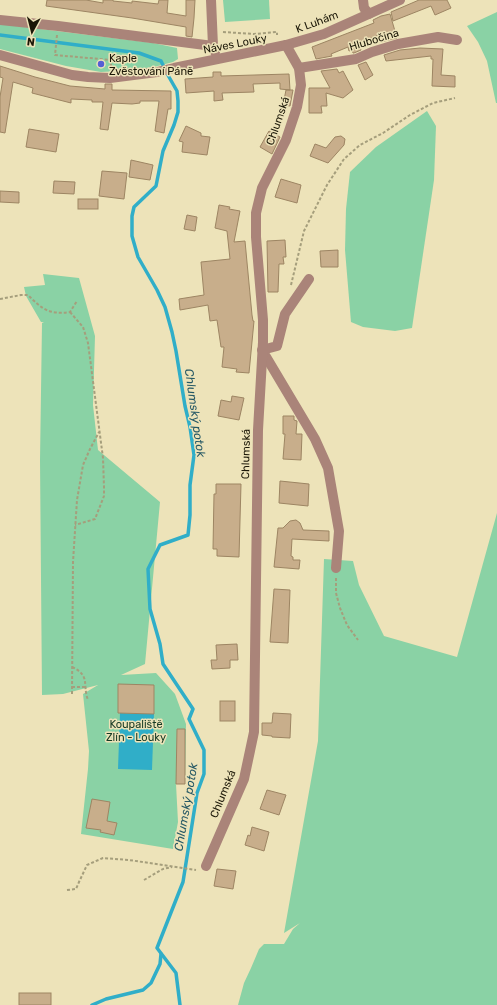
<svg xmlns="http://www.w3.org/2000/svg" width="497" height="1005" font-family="Rubik,sans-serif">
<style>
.green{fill:#8ad2a5}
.water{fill:#30aec8}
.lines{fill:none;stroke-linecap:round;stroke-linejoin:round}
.stream{stroke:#30aec8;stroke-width:3.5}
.building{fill:#c8ae8b;stroke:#9d8563}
.path{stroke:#a59e7c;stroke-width:2;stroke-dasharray:3 2;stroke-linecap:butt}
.minor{stroke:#aa8479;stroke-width:10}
.poi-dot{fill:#565ed5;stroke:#ede3b9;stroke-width:1.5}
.labels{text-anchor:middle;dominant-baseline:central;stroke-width:3;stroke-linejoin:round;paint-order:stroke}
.street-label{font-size:11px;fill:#1b1707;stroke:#ede3b9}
.poi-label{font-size:11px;fill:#1b1707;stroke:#ede3b9;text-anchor:start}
.park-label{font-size:11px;fill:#153924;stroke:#ede3b9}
.water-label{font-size:12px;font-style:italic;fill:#275965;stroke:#ede3b9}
</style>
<rect width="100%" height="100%" fill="#ede3b9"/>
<g class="green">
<polygon points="223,0 269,0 270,19 225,22"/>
<polygon points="497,12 497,103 496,103 487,61 478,42 467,26"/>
<polygon points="0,24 153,43 177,48 178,59 173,62 154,67 120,71 101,72 66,66 0,49"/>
<polygon points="427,111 436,126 434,180 412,328 395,331 363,327 351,322 345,250 346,209 350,172 376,147"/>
<polygon points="43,274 79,278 95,336 93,405 98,450 160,502 145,664 121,675 156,673 175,694 186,724 185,784 176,784 178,822 173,849 81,834 88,769 89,751 83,694 98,685 63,694 42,695 40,460 42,323 44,322 41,322 26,296 24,287 45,285"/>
<polygon points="497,513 497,1005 238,1005 244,983 251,968 259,949 264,944 284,944 293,929 300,923 284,933 318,741 324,559 353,561 359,585 384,636 457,657"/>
</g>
<polygon class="water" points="120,713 154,714 152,770 118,769"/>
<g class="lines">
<g class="stream">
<polyline points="0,35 139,53 161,61 169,77 177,91 178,101 178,112 174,125 163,151 156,186 134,207 132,216 132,236 138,257 157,290 165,307 172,332 176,351 185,406 190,427 194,455 190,485 190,515 188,535 160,545 148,569 150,609 160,644 163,664 193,709 189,719 204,750 204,774 197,793 183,882 157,948 176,973 180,1005"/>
<polyline points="92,1005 106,999 143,990 151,983 160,964 161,954"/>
</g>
</g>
<g class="building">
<polygon points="47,0 86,0 103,3 103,0 113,0 113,1 132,3 132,1 158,4 159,0 168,0 167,13 186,16 186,0 195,0 194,18 192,37 186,36 186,27 132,18 46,6"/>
<polygon points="419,0 447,0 451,8 435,15 431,6 393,21 391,12"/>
<polygon points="390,14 397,38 381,42 379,35 358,43 361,50 354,53 353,53 352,50 349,51 348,47 331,54 332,56 316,59 312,47 374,23 373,20 381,16"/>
<polygon points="420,48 443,49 441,75 455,76 455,87 432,86 433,59 431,59 431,56 386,61 384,55 400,50"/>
<polygon points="366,62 373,75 365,80 358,65"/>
<polygon points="0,66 35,77 70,86 105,89 105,84 112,84 112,90 171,91 171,109 168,109 164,133 155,131 159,101 140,101 140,103 132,104 112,103 108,130 100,129 103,102 92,102 92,100 71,99 71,103 32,93 33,88 13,82 5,133 0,132 0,97 3,78 0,77"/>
<polygon points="337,69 339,73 343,71 353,90 343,98 326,93 327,106 321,106 322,113 309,113 309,88 330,88 324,77 321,71"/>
<polygon points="213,72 221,72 221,76 289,74 290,90 293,90 290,106 283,105 286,90 290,90 280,89 280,83 253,84 254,92 222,93 223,100 214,101 214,91 186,93 185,79 213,77"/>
<polygon points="186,126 201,133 201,136 210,137 207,155 182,152 183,142 179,141"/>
<polygon points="29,129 59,134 56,152 26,147"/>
<polygon points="269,131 280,137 272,154 260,147"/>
<polygon points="341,136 345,139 344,145 328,163 310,156 315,144 326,148 335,137"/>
<polygon points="131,160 153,165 150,180 129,177"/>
<polygon points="102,171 127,173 124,199 99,196"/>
<polygon points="281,179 301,185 297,203 275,197"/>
<polygon points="54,181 75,182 74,194 53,193"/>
<polygon points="0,191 19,192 19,203 0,202"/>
<rect x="78" y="199" width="20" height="10"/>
<polygon points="219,205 230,207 229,209 240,211 234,242 245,241 252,315 253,321 254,321 249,373 236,372 237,369 222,367 224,347 221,347 217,320 210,321 208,305 180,310 179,299 204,295 201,262 230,259 227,231 215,228"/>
<polygon points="187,215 197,217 195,231 184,229"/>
<polygon points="285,240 286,257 283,257 284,264 279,264 278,292 268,292 267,241"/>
<polygon points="338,250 338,267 321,267 320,251"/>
<polygon points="232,396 244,398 239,420 218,416 221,400 231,402"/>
<polygon points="283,416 294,416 294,420 297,421 296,434 302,434 301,460 283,459 285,434 283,434"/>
<polygon points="280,481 309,484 308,506 279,503"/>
<polygon points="216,484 241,484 239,557 217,556 217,549 213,549 214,494 216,494"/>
<polygon points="296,520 300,523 303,530 329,531 329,541 292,539 291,556 293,557 293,560 300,560 299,569 274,567 278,528 283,528 290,521"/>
<polygon points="274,589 290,590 288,643 270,642"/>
<polygon points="237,644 238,660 230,660 230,668 212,669 211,660 217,660 216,645"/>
<polygon points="118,684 154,685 154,714 118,713"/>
<rect x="220" y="701" width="15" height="20"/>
<polygon points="273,713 291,714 290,738 272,737 272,736 262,735 262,723 272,723"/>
<polygon points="177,729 185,729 185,784 176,784"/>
<polygon points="267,790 286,795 279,815 260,809"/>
<polygon points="92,799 110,802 107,821 117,823 114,835 100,832 101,830 86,828"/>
<polygon points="252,827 269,832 264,851 245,845 248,835 250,836"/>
<polygon points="217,869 236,871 233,889 214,886"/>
<rect x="19" y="993" width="32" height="12"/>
</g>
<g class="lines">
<g class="path">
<polyline points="223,32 254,34 277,32 277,35"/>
<polyline points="57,35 55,55 111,60 111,69"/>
<polyline points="291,285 304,231 327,185 344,159 360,145 383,133 410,115 433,103 455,98"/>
<path d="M0 299 21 295H28C42 309 49 315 70 312L77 301"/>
<polyline points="70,312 83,327 88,343 103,458 104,487 104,496 95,519 75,525"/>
<polyline points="336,578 336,593 340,608 347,625 358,640"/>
<path d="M72 667C91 676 82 684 88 700"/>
<polyline points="72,687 85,687"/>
<polyline points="72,694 73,562 77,500 83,465 90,449 99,432"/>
<polyline points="144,880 163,869 172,867"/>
<polyline points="67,890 76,889 79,882 87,865 103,858 129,860 196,870"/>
</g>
<g class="minor">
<polyline points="211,0 213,46 215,52"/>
<polyline points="363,0 364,8 369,14"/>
<polyline points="0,20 58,26 213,46"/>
<polyline points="0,55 72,75 88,77 110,78 157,72 174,68 286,45 324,34 400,0"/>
<polyline points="299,68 356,59 372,52 398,44 438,37 457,40"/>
<polyline points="309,279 285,314 277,346 262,350 315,439 328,468 339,531 336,568"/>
<polyline points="206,866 244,779 254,732 258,430 263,342 263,320 256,237 256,213 262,188 286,140 297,107 301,85 299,68 286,45"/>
</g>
</g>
<circle class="poi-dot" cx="101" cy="64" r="4"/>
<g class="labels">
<g class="street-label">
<text transform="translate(317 22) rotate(-20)">K Luhám</text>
<text transform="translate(374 40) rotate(-17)">Hlubočina</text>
<text transform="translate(235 44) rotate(-11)">Náves Louky</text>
<text transform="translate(278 121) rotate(-71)">Chlumská</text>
<text transform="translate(246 454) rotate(-89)">Chlumská</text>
<text transform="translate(223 794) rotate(-68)">Chlumská</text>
</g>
<g class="poi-label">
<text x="109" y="58">Kaple<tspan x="109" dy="13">Zvěstování Páně</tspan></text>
</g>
<g class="park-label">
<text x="136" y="724">Koupaliště<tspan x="136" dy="13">Zlín - Louky</tspan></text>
</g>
<g class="water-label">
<text transform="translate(195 413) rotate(82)">Chlumský potok</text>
<text transform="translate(186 807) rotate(-80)">Chlumský potok</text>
</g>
</g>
<g transform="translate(32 32) rotate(187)" stroke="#ede3b9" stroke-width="3" paint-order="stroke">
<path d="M0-3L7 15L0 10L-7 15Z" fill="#1b1707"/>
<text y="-6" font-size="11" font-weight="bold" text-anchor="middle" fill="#1b1707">N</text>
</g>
</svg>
